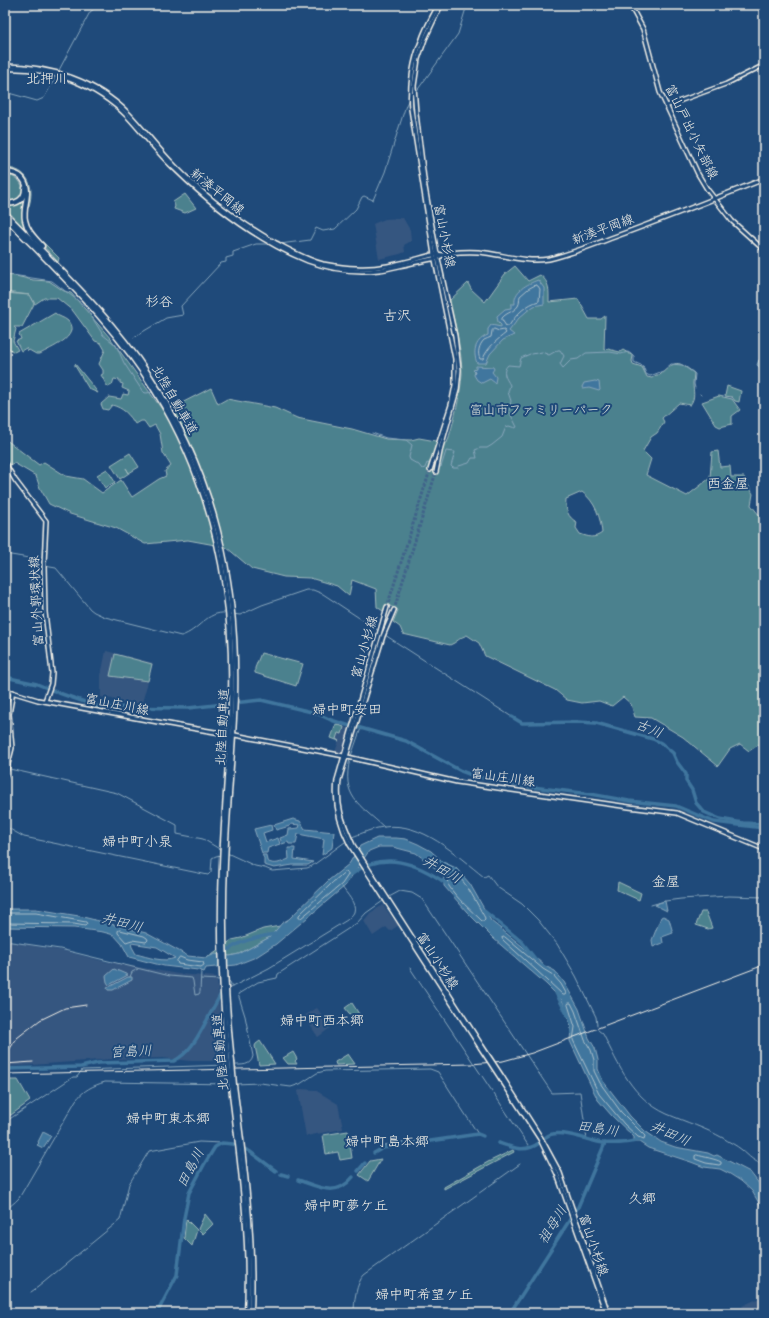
<svg xmlns="http://www.w3.org/2000/svg" width="769" height="1318" font-family="Mynerve,'Klee One',sans-serif">
<style>
.built{fill:#365680}
.green{fill:#4c818e;stroke:#a0b9bb;fill-rule:evenodd}
.water{fill:#41769e;stroke:#89a7bc;fill-rule:evenodd}
.lines{fill:none;stroke-linecap:round;stroke-linejoin:round}
.shore{stroke:#acc0ca;stroke-width:1}
.stream{stroke:#89a7bc;stroke-width:1}
.river{stroke:#41769e;stroke-width:3.5}
.primary-tunnel{stroke:#3f638a;stroke-width:3;stroke-dasharray:3 1.5;stroke-linecap:butt}
.secondary-casing{stroke:#f4f1e8;stroke-width:5.5}
.primary-casing{stroke:#f4f1e8;stroke-width:6}
.highway-casing{stroke:#f4f1e8;stroke-width:7}
.secondary{stroke:#1f4a7a;stroke-width:2.5}
.primary{stroke:#1f4a7a;stroke-width:3}
.highway{stroke:#1f4a7a;stroke-width:4}
.rail{stroke:#f4f1e8;stroke-width:1}
.primary-bridge-casing{stroke:#f4f1e8;stroke-width:6;stroke-linecap:butt}
.highway-bridge-casing{stroke:#f4f1e8;stroke-width:7;stroke-linecap:butt}
.primary-bridge{stroke:#1f4a7a;stroke-width:3}
.highway-bridge{stroke:#1f4a7a;stroke-width:4}
.labels{text-anchor:middle;dominant-baseline:central;stroke-width:4;stroke-linejoin:round;paint-order:stroke}
.street-label{font-size:13px;fill:#f4f1e8;stroke:#1f4a7a}
.park-label{font-size:13px;fill:#dbe0da;stroke:#1f4a7a}
.neighbourhood-label{font-size:14px;fill:#f4f1e8;stroke:#1f4a7a}
.water-label{font-size:14px;font-style:italic;fill:#d9dfdd;stroke:#1f4a7a}
</style>
<rect width="100%" height="100%" fill="#1f4a7a"/>
<filter id="ink" filterUnits="userSpaceOnUse"><feTurbulence type="fractalNoise" baseFrequency=".025" numOctaves="2"/><feDisplacementMap in="SourceGraphic" scale="8" xChannelSelector="R" yChannelSelector="G"/><feConvolveMatrix kernelMatrix="1 2 1 2 8 2 1 2 1" color-interpolation-filters="sRGB"/></filter>
<g filter="url(#ink)">
<g class="built">
<polygon points="403,218 410,230 411,241 404,245 405,252 400,254 379,259 373,224 385,219"/>
<polygon points="106,651 153,663 142,703 115,703 113,699 101,697 101,675"/>
<polygon points="344,727 350,729 343,751 340,753 335,752 339,741 336,739 338,733 342,734"/>
<polygon points="383,905 393,919 399,925 390,931 386,927 373,936 364,921 370,913"/>
<polygon points="5,941 65,951 103,961 178,974 217,977 224,1061 191,1061 163,1058 112,1059 5,1067"/>
<polygon points="317,1008 330,1028 318,1037 304,1016"/>
<polygon points="301,1089 315,1090 338,1104 343,1129 306,1136 298,1091"/>
<polygon points="764,1296 764,1313 748,1313 742,1306"/>
</g>
<g class="green">
<path d="M5 168C28 168 35 187 29 206H27V184L13 171 5 170Z"/>
<path d="M5 175C16 176 24 182 23 194L19 200 9 202 5 201Z"/>
<polygon points="185,194 196,208 185,213 174,209 175,206 173,202"/>
<path d="M25 196 23 213 33 237 5 209V204C15 205 19 204 25 196Z"/>
<polygon points="43,242 59,258 58,262 41,243"/>
<path d="M515 266 528 281 540 275C550 282 549 291 549 302L578 299 589 319H601L605 316 604 350 608 349 620 352 623 350 633 356 632 361 633 364 642 367 647 377 652 378 656 375H660C676 360 677 360 694 373 694 376 693 380 693 383 693 392 696 397 690 405L679 403 662 418 664 422 657 433 651 437 643 451 651 459 646 475 687 496 710 478 712 452 718 451 720 467 730 466 731 477H744L753 494 751 505 764 521V741L749 751 740 744 730 749 718 766 683 737 651 718 635 717 631 704 623 697 612 706 599 701 582 703 567 700 555 690 485 656 479 643 467 635C460 637 456 643 450 645L403 634 400 627 393 622 398 610 386 604 383 611 377 607 376 589 352 580 349 596 337 586 310 578 284 577 252 569 226 547 188 540 145 544 116 528 70 514 49 504 40 488 36 476 14 463 9 465 5 459V439L39 465 44 462 66 476 83 479 102 493 121 480 132 497 159 479 166 476 165 471 171 466 163 453 160 434 155 425 149 428 144 421H140L135 424C129 414 123 408 112 405L108 410 103 409 101 404 109 397 121 399 123 394 128 395 129 391 122 388 123 384 120 383V380L114 379 112 385 108 387C105 384 104 379 101 375L103 374V370L99 364 105 350 101 343 95 341 73 311 57 298H44L35 304 30 295 5 292V275L16 276 33 280 49 281 64 291 71 293 111 339 164 412 211 388 218 404 227 399 275 408 297 418 352 429 386 439 411 440 419 438 447 443C453 425 461 393 462 374 462 351 455 324 449 301L468 283 471 289 485 302 505 274ZM582 492C595 501 601 518 602 533 594 539 589 537 580 534L576 528 577 522C568 518 565 509 566 499Z"/>
<polygon points="5,293 29,295 34,304 22,327 14,327 16,329 13,341 18,350 14,352 7,347 5,348 5,323 9,325 5,322"/>
<path d="M55 313C58 317 64 317 68 321 81 337 50 348 40 354H36L29 350 28 351 26 348 21 351 16 341 21 339 19 334Z"/>
<polygon points="75,364 92,385 98,393 89,389 75,366"/>
<polygon points="727,386 741,391 739,402 735,401 732,397 725,396"/>
<polygon points="719,396 732,399 740,410 732,416 732,424 720,427 716,425 702,402"/>
<polygon points="130,453 139,467 129,473 126,468 129,473 120,479 111,465"/>
<polygon points="107,469 115,482 105,488 97,475"/>
<polygon points="261,653 303,664 296,686 255,673 255,668"/>
<polygon points="115,654 152,664 148,681 110,676"/>
<polygon points="336,724 344,727 342,734 338,733 336,739 339,741 331,738"/>
<polygon points="618,882 641,893 639,900 617,890"/>
<polygon points="701,912 706,912 712,928 708,929 696,925"/>
<polygon points="280,926 270,937 239,954 230,956 206,958 232,940 241,938 263,929"/>
<polygon points="352,1003 359,1014 353,1018 345,1008"/>
<polygon points="260,1041 275,1064 259,1065 255,1046 256,1044"/>
<polygon points="293,1052 297,1059 295,1061 297,1064 288,1064 283,1058"/>
<polygon points="348,1054 355,1064 336,1065 335,1062"/>
<polygon points="5,1080 18,1080 30,1101 11,1115 5,1116"/>
<polygon points="348,1131 352,1158 340,1160 338,1152 326,1154 323,1135"/>
<polygon points="513,1150 514,1152 444,1189 444,1187 488,1162"/>
<polygon points="381,1159 368,1181 359,1175 370,1161"/>
<polygon points="205,1214 213,1224 203,1234 198,1229"/>
<polygon points="186,1219 197,1230 192,1246 184,1238"/>
</g>
<g class="water">
<path d="M538 280 544 288V304L534 306 527 311 519 318 509 331 514 335 503 340 490 354 486 363H477C472 350 476 340 488 335V329L491 325 501 327V325L498 322 497 316 505 309 511 308V304H515C513 291 527 284 538 280Z"/>
<polygon points="762,359 764,360 764,385 761,381 763,375 762,369 757,365 759,360"/>
<polygon points="476,366 493,367 494,369 492,372 496,377 495,383 490,379 482,383 477,380 474,375 475,372 473,370 476,369"/>
<polygon points="595,381 599,382 600,390 599,391 589,388 583,389 582,387 584,383"/>
<polygon points="293,819 300,821 305,829 334,832 332,848 322,855 324,839 298,834 296,844 289,844 288,842 282,844 280,838 288,835 289,829 299,828 300,825 291,824 290,826 276,830 274,825"/>
<polygon points="271,825 272,830 263,833 266,842 278,838 280,844 268,848 267,853 262,853 254,829"/>
<path d="M377 838H396L406 839 418 844 431 851 443 862 456 868 470 884 491 921 522 946 545 966 555 971 564 982 579 1009 589 1038 595 1048 598 1060V1069L603 1081 630 1116 645 1131 661 1142 675 1147 708 1153 714 1156 717 1155 750 1172 764 1190V1212L752 1191 741 1181 730 1174 720 1169 704 1167 691 1162 648 1148 639 1142H634V1137L612 1116 598 1100 592 1088 570 1041 571 1027 562 1000 546 984 494 939 467 912 444 886V875L416 853 393 847H379L369 851 345 886 276 944 256 957 236 965 206 968 204 972 198 970 164 966 129 957 122 944 114 935 103 932 74 928 5 927V909H36L79 916 107 923 146 933 188 956 206 958 215 954 230 956 239 954 270 937 282 923 289 919 329 880 349 864 360 846ZM131 943 157 947 175 958C164 963 148 957 136 954L132 947Z"/>
<path d="M288 848H295L294 859 313 862 308 865H293L274 868 264 865V858L262 855H266L267 861C275 866 281 862 289 859Z"/>
<polygon points="665,901 667,911 655,905 658,904 658,903"/>
<polygon points="663,916 669,919 673,933 662,937 663,943 653,947 652,940 661,917"/>
<polygon points="114,969 128,975 109,985 107,982 106,976"/>
<polygon points="128,977 132,977 132,980 113,990 108,990 107,988"/>
<polygon points="43,1132 51,1136 43,1148 37,1145 39,1143 38,1142"/>
</g>
<g class="lines">
<g class="shore">
<path d="M536 285 538 286 540 289 539 301C527 304 516 314 509 326H506L502 320V318C507 312 514 312 518 306 520 303 519 299 520 296L528 289Z"/>
<path d="M494 329 499 331 504 330 506 333C497 340 487 348 483 359H480C477 353 479 345 484 340 486 339 489 338 491 337L492 331Z"/>
<path d="M449 869C464 876 477 904 485 918L484 921H482C472 911 456 898 449 886 446 882 449 876 446 871Z"/>
<polygon points="345,872 348,873 348,875 342,884 301,918 299,918 299,915 332,883"/>
<polyline points="5,913 36,913 86,922 87,924 85,926 74,924 5,923"/>
<polygon points="120,930 144,936 147,938 148,940 146,942 132,940 126,942 118,933 118,931"/>
<polygon points="505,937 543,969 553,975 561,984 566,993 565,995 563,995 548,981 503,940 502,938"/>
<polygon points="180,957 187,960 203,962 204,965 201,967 178,964 177,961"/>
<polygon points="569,1003 571,1003 575,1011 585,1040 591,1050 594,1060 594,1071 600,1083 621,1112 645,1136 644,1139 638,1137 624,1124 599,1094 573,1040 575,1027 568,1005"/>
<path d="M697 1155C704 1157 716 1159 721 1162V1164L719 1165 706 1163 695 1159V1156Z"/>
</g>
<g class="stream">
<polyline points="58,72 90,12 99,5"/>
<polyline points="5,92 37,101 44,98 57,75"/>
<polyline points="416,92 458,34 467,5"/>
<polyline points="280,244 310,240 316,228 323,231 335,229 356,209 362,197 364,196 373,200 385,172 406,105 409,99"/>
<polyline points="5,274 52,281 85,306 103,335 116,345 124,363 143,392 146,393 154,392"/>
<polyline points="134,337 166,318 183,315 181,306 221,263 226,262 226,258 233,256 233,252 256,244 271,244"/>
<polyline points="532,354 542,352 549,355 558,350 560,350 564,356 560,364 563,368 571,360 578,359 586,353 610,352 621,354 628,352 634,356 634,362 643,366 646,374 650,376 663,371 671,364 682,365 695,374 694,384 695,388"/>
<polyline points="160,390 167,388 173,391 175,396"/>
<polyline points="700,394 701,395"/>
<polyline points="372,433 386,438 406,440 412,445 409,457 410,460 419,465 422,469 425,468 427,463 431,464"/>
<polyline points="434,465 441,467 446,451 455,452 451,466 453,468 458,468"/>
<path d="M459 466 469 463 472 458H477L475 450 480 448H487L492 445 502 437 506 427 509 426 515 428 517 427 509 411 511 401 508 392 510 385C506 378 501 372 508 365L519 366 521 358 530 354"/>
<path d="M5 554 29 558 33 564 56 568 90 609 94 612 105 617 181 636C199 631 206 611 226 613"/>
<polyline points="233,614 240,615 262,605 306,590 313,590 323,594 379,631"/>
<polyline points="385,635 512,717"/>
<polyline points="5,752 8,753 5,763"/>
<polyline points="351,756 361,728"/>
<path d="M350 759C341 797 359 804 384 827"/>
<polyline points="5,768 117,793 177,825 177,834 203,839 221,850"/>
<polyline points="5,822 7,823 8,828 24,837 208,875 211,872 212,858 216,856 221,855"/>
<path d="M352 837C363 833 373 828 384 827 422 821 456 855 484 877L488 875 497 887 522 904 538 920 557 944 576 976 596 1017 597 1025"/>
<polyline points="227,853 255,866 265,868 272,871 307,868 312,866 345,842"/>
<polyline points="389,897 400,891 412,893 422,899 552,1093 580,1092 587,1140"/>
<polyline points="651,905 665,901 681,899 729,896 764,897"/>
<polyline points="5,941 60,949 169,976 192,978 193,981 195,995 199,994 200,992 201,971"/>
<polyline points="410,968 528,1145"/>
<polyline points="130,977 132,972 138,969"/>
<polyline points="201,979 220,980"/>
<polyline points="227,980 230,982 232,987"/>
<path d="M228 989 269 968 347 920C349 918 353 915 354 912 357 904 346 893 342 887"/>
<path d="M598 1030 603 1034C619 1066 632 1098 667 1114 686 1122 705 1128 723 1138 729 1142 736 1145 742 1150 749 1156 754 1162 764 1165"/>
<path d="M234 1065C242 1065 251 1066 253 1056L245 1016 238 994 258 982 277 978 278 974 357 923 366 913 383 901"/>
<polyline points="5,1072 7,1069"/>
<polyline points="235,1084 260,1083 291,1087 300,1084 317,1073 325,1071 430,1069 438,1072 478,1134"/>
<polyline points="5,1122 73,1077 77,1077 82,1070 226,1065"/>
<polyline points="383,1148 385,1145 425,1139 427,1141"/>
<path d="M5 1211C9 1206 15 1203 19 1198L76 1100C84 1090 92 1086 105 1082L230 1084"/>
<polyline points="31,1292 38,1287 120,1220 129,1184 149,1151 199,1142 222,1143"/>
<path d="M354 1313C354 1302 356 1283 364 1275L520 1164"/>
</g>
<g class="river">
<polyline points="5,677 37,684 59,693 99,707 188,708 261,700 316,713 331,720 350,726"/>
<polyline points="512,717 522,723 525,723 578,722 596,723 653,739 661,743 673,753 677,762 686,774 686,781 692,790 696,803 704,812 720,819 743,823 764,824"/>
<polyline points="357,727 406,741 461,771 477,777 524,786 590,794 629,801 676,806 714,822 764,828"/>
<path d="M352 874C384 850 417 863 447 884"/>
<polyline points="483,910 522,942 536,960"/>
<path d="M224 953C238 941 257 937 275 934"/>
<polyline points="556,993 568,1016"/>
<path d="M5 1069 81 1067 98 1063 174 1061C191 1052 198 1036 207 1020 212 1010 217 1001 222 992"/>
<path d="M546 1137C557 1127 588 1141 603 1143 616 1144 628 1143 640 1140"/>
<path d="M499 1143C513 1148 526 1153 539 1143"/>
<polyline points="374,1153 383,1148 478,1134 483,1136"/>
<polyline points="358,1171 365,1163"/>
<polyline points="281,1174 288,1176"/>
<path d="M298 1180C319 1187 336 1198 353 1177"/>
<polyline points="157,1313 177,1275 184,1218 189,1193 205,1163 215,1147 222,1143 233,1144 249,1151 276,1171"/>
<polyline points="510,1313 578,1207 605,1143"/>
</g>
<g class="primary-tunnel">
<polyline points="387,607 430,470"/>
<polyline points="394,610 436,472"/>
</g>
<g class="secondary-casing">
<polyline id="secondary" points="666,106 726,84 764,65"/>
</g>
<g class="primary-casing">
<g id="primary">
<polyline points="630,5 643,29 660,92 698,174 707,189 732,221 764,250"/>
<path d="M5 66C51 66 96 81 129 114 145 131 159 150 175 166 205 197 239 222 276 243 291 251 307 260 323 264 334 266 345 268 356 268 383 270 411 260 437 254L443 255"/>
<path d="M5 69C50 67 96 84 128 117 144 134 158 154 176 170 214 207 258 241 308 261 330 269 355 273 379 270 388 269 398 266 408 264 417 262 427 260 437 258 441 256 444 254 449 253 458 252 468 251 478 252 502 254 524 263 549 259 571 254 593 245 614 237 664 219 714 199 764 179"/>
<polyline points="5,463 15,480 46,521 44,564 45,612 52,673 51,684 45,701"/>
<path d="M430 470 451 405 455 385V359L434 255 411 109C409 86 413 60 422 39 426 27 433 16 438 5"/>
<polyline points="436,472 441,447 457,390 459,370 455,336 437,254 425,187 416,113 414,86 418,59 425,39 441,5"/>
<path d="M387 607 337 780C334 804 339 824 350 845L480 1047"/>
<path d="M394 610 383 636 339 780C336 806 342 821 353 845L482 1046"/>
<polyline points="5,690 38,700 185,727 227,734"/>
<polyline points="235,735 339,755 457,782 629,807 677,813 764,849"/>
<polyline points="5,776 12,748 9,714 13,692"/>
<polyline points="503,1078 541,1138 560,1173 608,1313"/>
<polyline points="501,1079 540,1139 557,1174 606,1313"/>
</g>
</g>
<g class="highway-casing">
<g id="highway">
<path d="M5 172C11 172 17 173 22 178 33 191 22 206 25 220 27 231 35 238 42 246"/>
<path d="M5 203C16 205 25 200 25 188"/>
<path d="M5 213C55 265 109 314 149 375 214 474 238 580 235 697 233 752 227 808 225 863 222 930 225 996 232 1062"/>
<path d="M5 217C59 273 115 325 155 391 212 484 234 587 231 695 230 752 224 808 222 865 219 931 222 997 228 1063"/>
<path d="M234 1085C244 1161 254 1236 251 1313"/>
<path d="M231 1086C240 1161 251 1237 247 1313"/>
</g>
</g>
<use href="#secondary" class="secondary"/>
<use href="#primary" class="primary"/>
<use href="#highway" class="highway"/>
<g class="rail">
<polyline points="5,1056 17,1038 40,1020 65,1008 86,1005"/>
<polyline points="5,1064 33,1062"/>
<polyline points="5,1074 472,1064 503,1061 532,1053 764,965"/>
</g>
<g class="primary-bridge-casing">
<g id="primary-bridge">
<polyline points="482,1046 503,1078"/>
<polyline points="480,1047 501,1079"/>
</g>
</g>
<g class="highway-bridge-casing">
<g id="highway-bridge">
<polyline points="232,1062 234,1085"/>
<polyline points="228,1063 231,1086"/>
</g>
</g>
<use href="#primary-bridge" class="primary-bridge"/>
<use href="#highway-bridge" class="highway-bridge"/>
</g>
</g>
<g class="labels">
<g class="street-label">
<text transform="translate(691 132) rotate(64)">富山戸出小矢部線</text>
<text transform="translate(217 192) rotate(39)">新湊平岡線</text>
<text transform="translate(603 230) rotate(-20)">新湊平岡線</text>
<text transform="translate(444 236) rotate(79)">富山小杉線</text>
<text transform="translate(174 400) rotate(60)">北陸自動車道</text>
<text transform="translate(37 601) rotate(-93)">富山外郭環状線</text>
<text transform="translate(365 647) rotate(-74)">富山小杉線</text>
<text transform="translate(117 705) rotate(11)">富山庄川線</text>
<text transform="translate(223 727) rotate(-87)">北陸自動車道</text>
<text transform="translate(503 778) rotate(8)">富山庄川線</text>
<text transform="translate(437 961) rotate(57)">富山小杉線</text>
<text transform="translate(221 1052) rotate(-95)">北陸自動車道</text>
<text transform="translate(593 1245) rotate(71)">富山小杉線</text>
</g>
<g class="park-label">
<text x="541" y="410">富山市ファミリーパーク</text>
</g>
<g class="neighbourhood-label">
<text x="47" y="79">北押川</text>
<text x="159" y="302">杉谷</text>
<text x="397" y="316">古沢</text>
<text x="728" y="484">西金屋</text>
<text x="347" y="710">婦中町安田</text>
<text x="137" y="842">婦中町小泉</text>
<text x="666" y="882">金屋</text>
<text x="322" y="1021">婦中町西本郷</text>
<text x="168" y="1119">婦中町東本郷</text>
<text x="387" y="1142">婦中町島本郷</text>
<text x="642" y="1199">久郷</text>
<text x="346" y="1206">婦中町夢ケ丘</text>
<text x="424" y="1295">婦中町希望ケ丘</text>
</g>
<g class="water-label">
<text transform="translate(649 729) rotate(22)">古川</text>
<text transform="translate(442 870) rotate(30)">井田川</text>
<text transform="translate(122 923) rotate(15)">井田川</text>
<text transform="translate(131 1052) rotate(-3)">宮島川</text>
<text transform="translate(598 1129) rotate(9)">田島川</text>
<text transform="translate(670 1134) rotate(24)">井田川</text>
<text transform="translate(191 1168) rotate(-62)">田島川</text>
<text transform="translate(553 1225) rotate(-58)">祖母川</text>
</g>
</g>
<rect width="769" height="1318" fill="none" stroke="#1f4a7a" stroke-width="20"/>
<rect x="10" y="10" width="749" height="1298" fill="none" stroke="#f4f1e8" stroke-width="1.5" filter="url(#ink)"/>
</svg>
